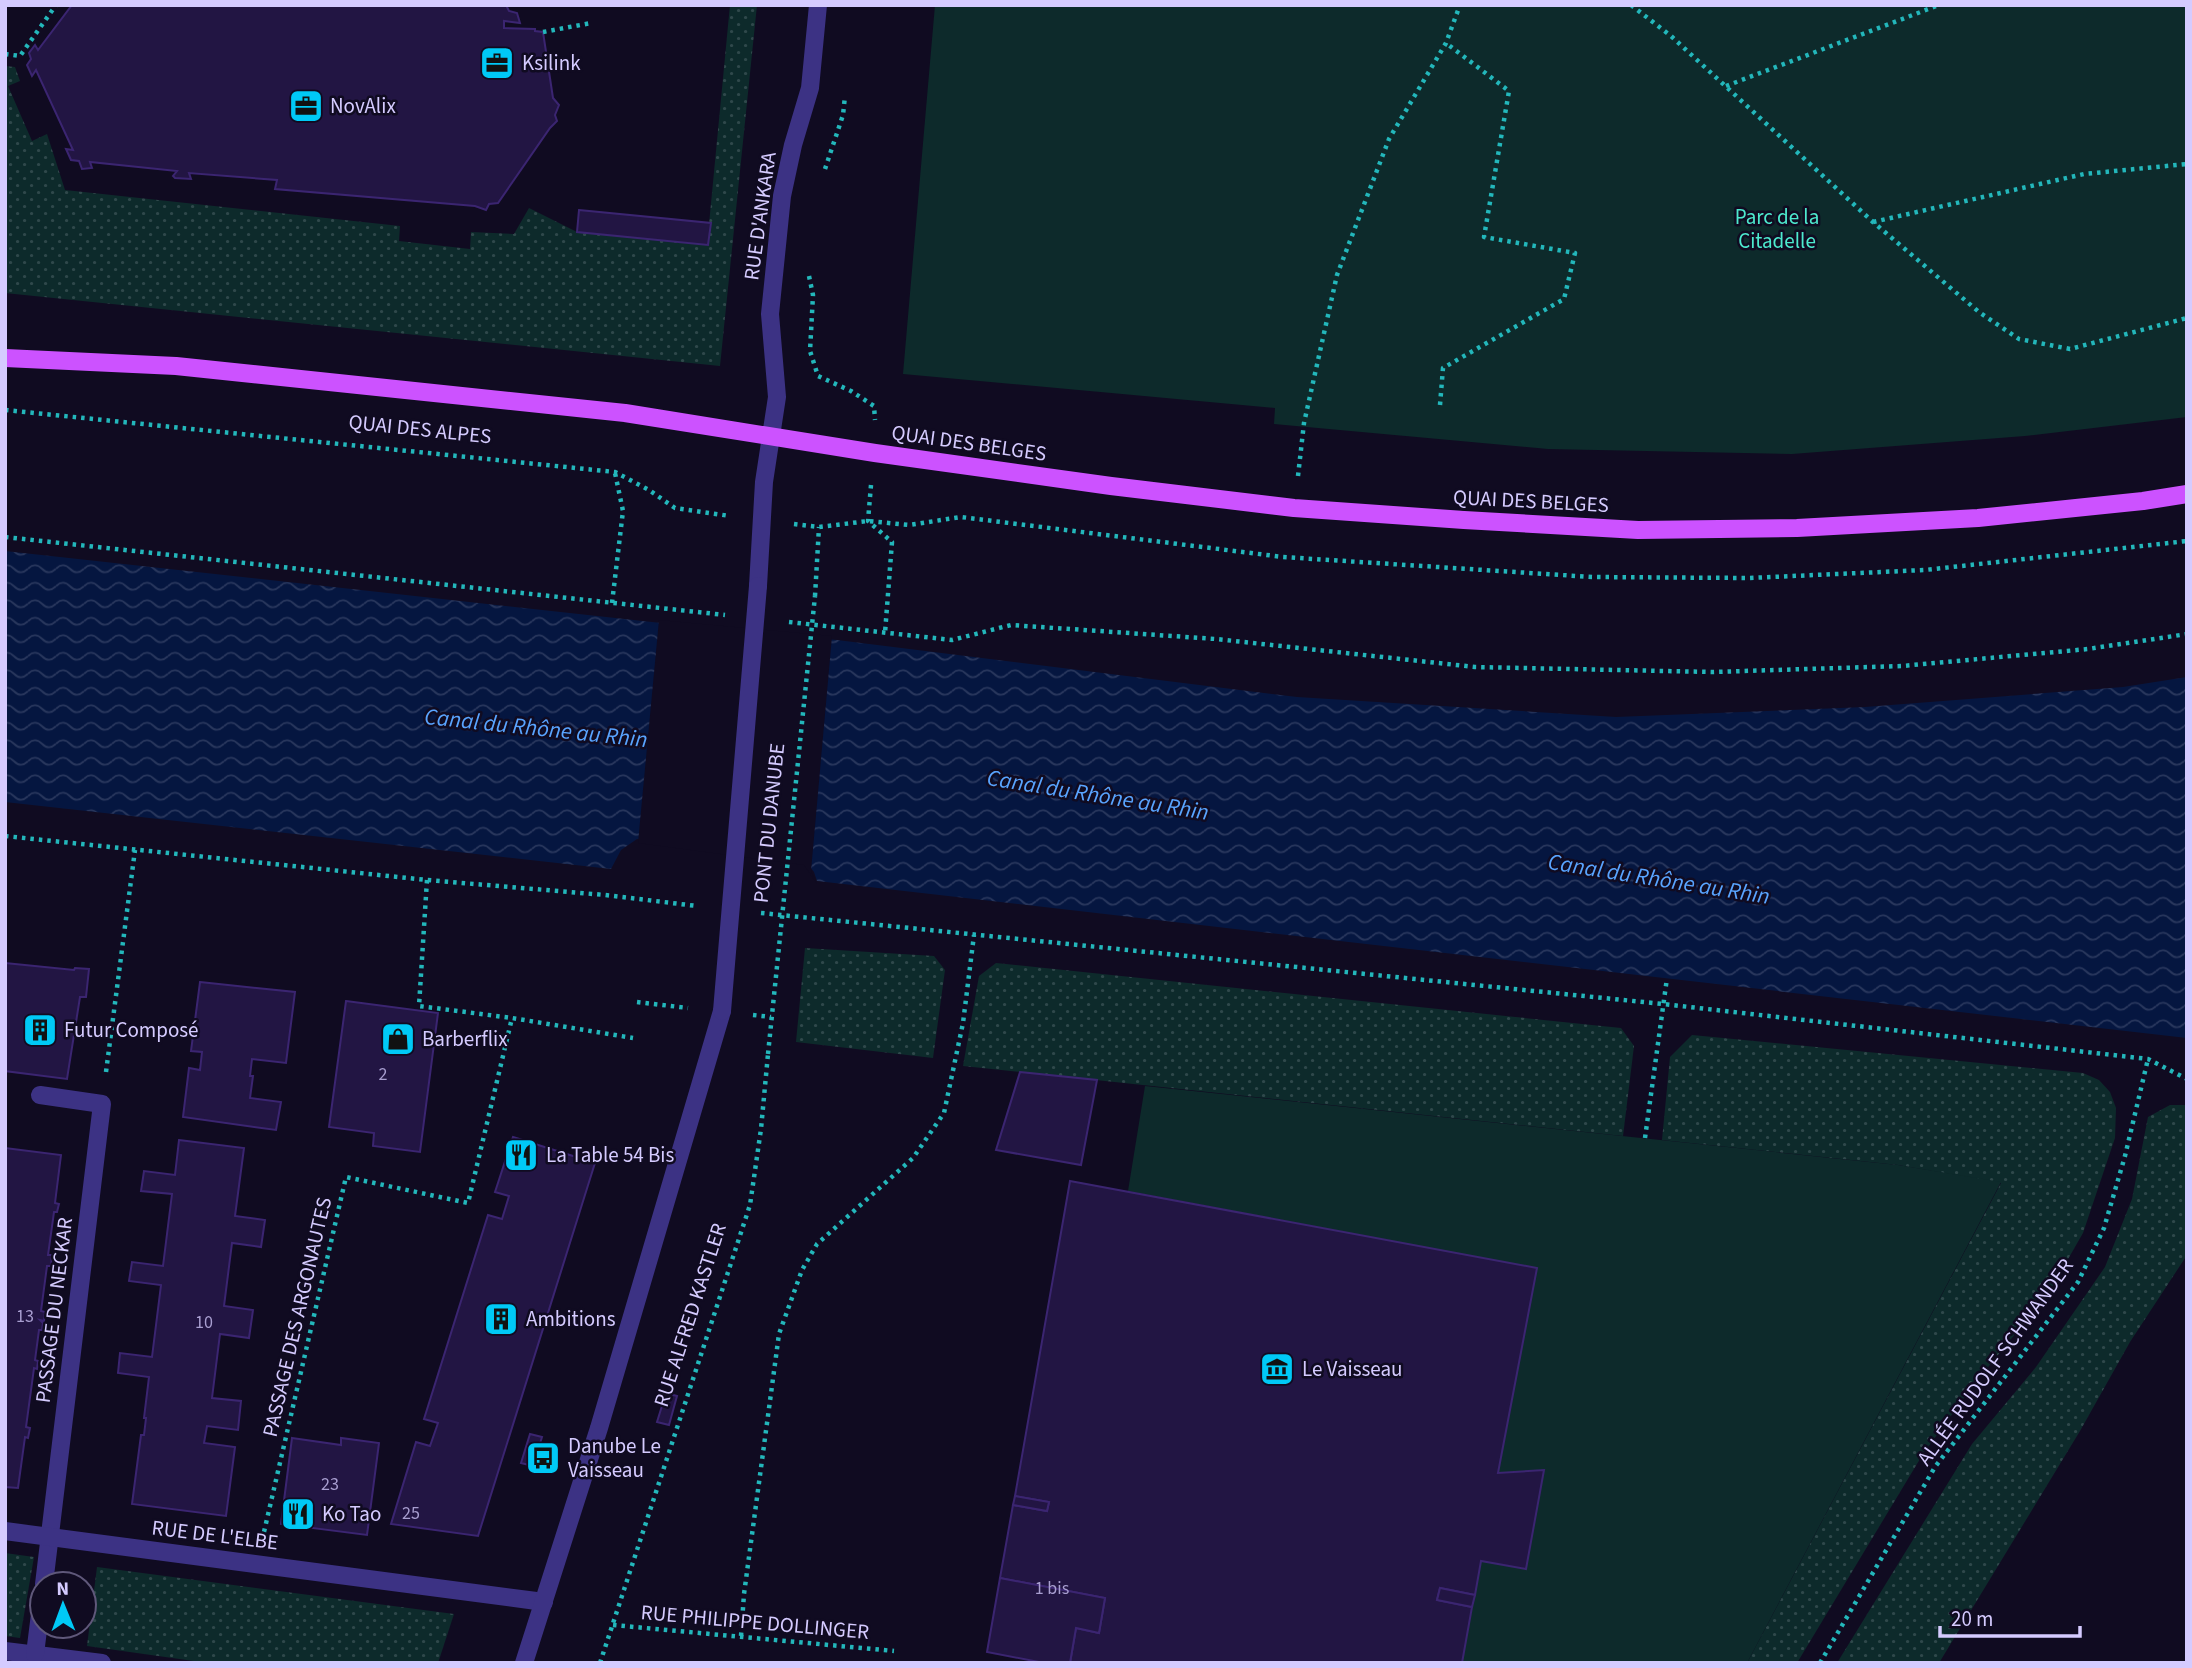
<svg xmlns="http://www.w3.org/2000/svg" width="2192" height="1668" font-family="'Source Sans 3',sans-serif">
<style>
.grass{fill:url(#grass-dots)}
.green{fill:#0d2a2b}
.water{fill:url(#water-waves)}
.pier{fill:#100b21}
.building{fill:#221543;stroke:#3b2571;stroke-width:2}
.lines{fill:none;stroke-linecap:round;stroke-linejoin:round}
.path{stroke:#23b7bb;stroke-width:4.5;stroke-dasharray:3.5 5;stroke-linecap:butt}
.minor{stroke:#3c3284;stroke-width:18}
.major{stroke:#cc52ff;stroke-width:18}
.path-bridge{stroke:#23b7bb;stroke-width:4.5;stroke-dasharray:3.5 5;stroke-linecap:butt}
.minor-bridge{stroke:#3c3284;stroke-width:18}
.labels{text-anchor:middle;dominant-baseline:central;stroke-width:5;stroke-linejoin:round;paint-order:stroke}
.number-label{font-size:18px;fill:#a89ed0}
.poi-label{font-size:21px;fill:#d5cbff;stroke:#100b21;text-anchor:start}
.street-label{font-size:21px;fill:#d5cbff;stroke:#100b21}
.park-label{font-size:21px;fill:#4de9ce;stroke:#100b21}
.water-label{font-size:23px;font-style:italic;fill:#59a4ff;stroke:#100b21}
</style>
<defs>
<pattern id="grass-dots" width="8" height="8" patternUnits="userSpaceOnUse" patternTransform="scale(1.75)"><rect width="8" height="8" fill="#0d2a2b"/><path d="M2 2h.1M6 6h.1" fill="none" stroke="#2f484b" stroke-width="1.8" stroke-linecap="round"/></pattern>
<pattern id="water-waves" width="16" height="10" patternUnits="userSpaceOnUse" patternTransform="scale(1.75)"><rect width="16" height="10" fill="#051640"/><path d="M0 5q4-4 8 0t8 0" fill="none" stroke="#29375d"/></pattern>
</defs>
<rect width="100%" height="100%" fill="#100b21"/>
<g class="grass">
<polygon points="730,5 757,5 720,366 5,293 5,66 15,67 20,81 8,86 32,141 47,134 65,190 400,226 399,241 470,249 471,232 514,234 529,208 577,232 707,245"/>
<polygon points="805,948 934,956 945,970 933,1058 796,1042"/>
<polygon points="996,963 1621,1028 1634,1046 1623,1136 963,1066 979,976"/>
<polygon points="1692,1035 2083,1073 2099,1080 2110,1092 2116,1108 2115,1138 2083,1233 2048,1294 1975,1383 1923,1454 1797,1663 1747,1663 2001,1183 1898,1165 1662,1140 1670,1057"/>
<polygon points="2170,1105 2187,1105 2187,1255 2130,1342 2080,1431 1939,1663 1837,1663 1972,1444 2036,1367 2105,1267 2132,1199 2148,1117"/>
<polygon points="5,1553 34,1557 20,1638 5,1636"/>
<polygon points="97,1567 454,1614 438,1663 208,1663 87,1646"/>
</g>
<g class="green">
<polygon points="935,5 2187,5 2187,417 2025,436 1792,454 1548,449 1274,424 1275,408 903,374"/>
<polygon points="1145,1086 1898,1165 2001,1182 1747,1663 1462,1663 1481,1561 1526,1568 1544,1471 1498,1473 1537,1268 1128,1191"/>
</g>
<polygon class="water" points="5,551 661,623 837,640 1297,697 1616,717 1865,707 2123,687 2187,677 2187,1038 817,881 814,872 806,862 637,839 621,850 611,869 5,802"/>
<polygon class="pier" points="659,620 832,636 811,871 817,884 804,865 638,843"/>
<g class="building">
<polygon points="72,5 506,5 509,11 517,13 520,23 504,21 504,28 535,29 535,31 543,32 553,98 559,105 555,115 557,121 550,128 498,203 489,204 486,210 475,206 275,189 277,180 189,173 191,179 175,178 173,176 177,171 90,162 92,168 82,169 79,161 71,160 66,149 73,150 36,70 32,76 27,65 31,59 29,53 35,45 38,50"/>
<polygon points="579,210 711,223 708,245 577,232"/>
<polygon points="5,963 74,970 75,968 89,969 86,997 80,997 67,1079 5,1071"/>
<polygon points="200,982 295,992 286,1063 252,1059 250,1076 253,1076 250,1098 281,1102 276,1130 183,1117 189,1068 200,1070 202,1052 191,1051"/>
<polygon points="346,1001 438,1013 420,1152 373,1146 374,1133 329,1127"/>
<polygon points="1020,1072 1097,1080 1081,1165 996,1150"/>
<polygon points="513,1137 595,1163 478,1536 391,1524 416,1442 430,1446 438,1423 424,1419 488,1215 502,1219 509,1196 495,1192"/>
<polygon points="179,1140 244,1148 235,1216 265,1220 261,1247 232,1243 224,1306 253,1310 249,1338 220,1334 212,1398 241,1401 238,1430 207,1426 204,1443 235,1447 226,1516 132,1504 141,1435 144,1435 146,1418 144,1418 149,1377 118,1373 120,1353 152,1357 161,1285 129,1281 132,1262 163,1266 172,1194 141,1191 144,1171 175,1175"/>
<polygon points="5,1148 61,1155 55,1203 59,1204 57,1212 54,1212 48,1255 52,1255 51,1266 47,1266 41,1311 45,1312 44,1321 40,1320 43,1323 42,1330 39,1330 35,1360 38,1361 37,1369 34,1368 26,1427 30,1428 28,1438 25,1437 18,1488 5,1487"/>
<polygon points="1070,1181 1537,1268 1498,1473 1544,1470 1526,1569 1481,1561 1475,1595 1440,1588 1437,1600 1472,1607 1462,1663 1070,1663 1076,1628 1099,1633 1105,1598 1000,1578 1013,1505 1047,1511 1049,1502 1015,1496"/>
<polygon points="666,1393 677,1396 669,1425 657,1422"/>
<polygon points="530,1434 542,1437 533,1466 521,1463"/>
<polygon points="292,1438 341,1445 341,1438 379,1443 367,1535 281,1524"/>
<polygon points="1015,1496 1049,1502 1047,1511 1013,1505"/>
<polygon points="1000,1578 1105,1598 1099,1633 1076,1628 1070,1663 1044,1663 987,1652"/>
<polygon points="1440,1588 1475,1595 1472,1607 1437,1600"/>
</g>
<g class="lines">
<g class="path">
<polyline points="1631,5 1671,36 1873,222 1979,312 2019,339 2070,349 2187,318"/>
<polyline points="543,32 591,23"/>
<polyline points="5,54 20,56 56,5"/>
<polyline points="1726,86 1939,5"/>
<polyline points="825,169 843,115 845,96"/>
<polyline points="1873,222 2084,174 2187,164"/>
<polyline points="809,276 813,295 810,351 818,376 851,391 874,406 875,420"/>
<polyline points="1440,405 1443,368 1564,299 1575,253 1484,237 1509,91 1446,43"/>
<polyline points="5,410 615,472 649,490 675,508 730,516"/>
<polyline points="1298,476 1304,423 1337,275 1389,139 1446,43 1460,5"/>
<polyline points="871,485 868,521 892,542 885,633"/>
<polyline points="794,524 819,527 868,521 909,525 961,517 1283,557 1592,577 1749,578 1925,570 2187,541"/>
<polyline points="5,537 725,615"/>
<polyline points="815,596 819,527"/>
<polyline points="612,603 623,511 615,473"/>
<polyline points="789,622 952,640 1011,625 1216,639 1475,667 1712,672 1902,666 2088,649 2187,634"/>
<polyline points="5,836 427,880 605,895 697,906"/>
<polyline points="427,880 419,1006 512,1018"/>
<polyline points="761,913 1663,1004 2148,1059 2187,1079"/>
<polyline points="637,1002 688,1008"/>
<polyline points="753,1015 771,1017"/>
<polyline points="106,1072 135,850"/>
<polyline points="1645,1138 1667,978"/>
<polyline points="264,1532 346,1177 468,1203 512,1018 633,1038"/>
<polyline points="613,1625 894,1651"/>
<polyline points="741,1636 744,1594 779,1334 802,1270 817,1244 913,1158 944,1113 963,1023 974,935"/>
<polyline points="600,1663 750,1205 761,1129 768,1054"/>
<polyline points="1820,1663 1935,1467 2078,1282 2104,1228 2125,1156 2148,1059"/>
</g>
<g class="minor">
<polyline points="758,586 764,482 777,397 770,314 782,196 793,145 810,88 818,5"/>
<polyline points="40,1095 102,1104 44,1584"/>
<polyline points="5,1531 544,1602"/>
<polyline points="5,1651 102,1663"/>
<polyline points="35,1654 42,1598"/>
<polyline points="524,1663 599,1428 722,1011"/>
</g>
<polyline class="major" points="5,358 176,366 625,413 875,453 1111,486 1294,508 1464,520 1638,530 1797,528 1978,518 2143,501 2187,494"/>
<polyline class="path-bridge" points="768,1054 815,596"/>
<polyline class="minor-bridge" points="722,1011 758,586"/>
</g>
<defs>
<g id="office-square" transform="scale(1.75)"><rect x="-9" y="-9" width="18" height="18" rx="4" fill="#00c9f6" stroke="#100b21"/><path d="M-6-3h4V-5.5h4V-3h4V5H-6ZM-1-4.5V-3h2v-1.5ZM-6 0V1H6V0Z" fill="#111"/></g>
<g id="building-square" transform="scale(1.75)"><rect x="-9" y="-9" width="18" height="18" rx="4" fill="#00c9f6" stroke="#100b21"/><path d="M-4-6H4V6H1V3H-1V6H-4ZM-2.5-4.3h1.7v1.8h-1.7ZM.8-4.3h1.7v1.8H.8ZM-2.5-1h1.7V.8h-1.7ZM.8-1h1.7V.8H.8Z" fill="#111"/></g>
<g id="shop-square" transform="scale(1.75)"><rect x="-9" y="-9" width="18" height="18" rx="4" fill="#00c9f6" stroke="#100b21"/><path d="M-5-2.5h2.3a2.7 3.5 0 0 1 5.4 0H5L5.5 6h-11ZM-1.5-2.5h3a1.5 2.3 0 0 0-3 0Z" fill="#111"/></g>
<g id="restaurant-square" transform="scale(1.75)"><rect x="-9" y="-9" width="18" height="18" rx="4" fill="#00c9f6" stroke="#100b21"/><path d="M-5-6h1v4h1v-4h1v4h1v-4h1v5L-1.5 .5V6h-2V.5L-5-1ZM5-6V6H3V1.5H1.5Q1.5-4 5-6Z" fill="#111"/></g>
<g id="museum-square" transform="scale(1.75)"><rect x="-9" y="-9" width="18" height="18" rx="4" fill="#00c9f6" stroke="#100b21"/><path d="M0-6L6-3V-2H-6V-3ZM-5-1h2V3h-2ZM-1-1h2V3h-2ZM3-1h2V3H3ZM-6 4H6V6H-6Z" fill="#111"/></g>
<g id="bus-square" transform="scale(1.75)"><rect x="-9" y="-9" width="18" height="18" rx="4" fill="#00c9f6" stroke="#100b21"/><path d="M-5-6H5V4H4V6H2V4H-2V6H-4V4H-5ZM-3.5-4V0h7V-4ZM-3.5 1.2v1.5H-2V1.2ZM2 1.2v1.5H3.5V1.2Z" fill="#111"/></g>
</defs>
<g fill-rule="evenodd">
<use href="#office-square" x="497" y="63"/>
<use href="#office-square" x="306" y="106"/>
<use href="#building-square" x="40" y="1030"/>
<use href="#shop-square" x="398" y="1039"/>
<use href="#restaurant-square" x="521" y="1155"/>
<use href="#building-square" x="501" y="1319"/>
<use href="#museum-square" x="1277" y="1369"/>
<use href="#bus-square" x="543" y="1458"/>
<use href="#restaurant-square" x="298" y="1514"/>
</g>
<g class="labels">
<g class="number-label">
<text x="383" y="1074">2</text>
<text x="25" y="1316">13</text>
<text x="204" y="1322">10</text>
<text x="330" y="1484">23</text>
<text x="411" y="1513">25</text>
<text x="1052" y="1588">1 bis</text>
</g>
<g class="poi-label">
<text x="522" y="63">Ksilink</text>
<text x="330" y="106">NovAlix</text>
<text x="64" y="1030">Futur Composé</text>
<text x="422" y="1039">Barberflix</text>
<text x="546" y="1155">La Table 54 Bis</text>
<text x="526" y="1319">Ambitions</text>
<text x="1302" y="1369">Le Vaisseau</text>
<text x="568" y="1446">Danube Le<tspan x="568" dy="24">Vaisseau</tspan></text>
<text x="322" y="1514">Ko Tao</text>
</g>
<g class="street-label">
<text transform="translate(760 216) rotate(-82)">RUE D'ANKARA</text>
<text transform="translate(420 429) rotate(6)">QUAI DES ALPES</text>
<text transform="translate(969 443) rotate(8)">QUAI DES BELGES</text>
<text transform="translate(1531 501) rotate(3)">QUAI DES BELGES</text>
<text transform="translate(769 823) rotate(-84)">PONT DU DANUBE</text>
<text transform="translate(54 1310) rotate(-83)">PASSAGE DU NECKAR</text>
<text transform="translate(690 1315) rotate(-72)">RUE ALFRED KASTLER</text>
<text transform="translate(297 1317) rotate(-77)">PASSAGE DES ARGONAUTES</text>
<text transform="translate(1995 1362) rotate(-54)">ALLÉE RUDOLF SCHWANDER</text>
<text transform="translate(215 1535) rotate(7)">RUE DE L'ELBE</text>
<text transform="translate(755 1622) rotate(5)">RUE PHILIPPE DOLLINGER</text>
</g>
<g class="park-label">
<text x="1777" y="217">Parc de la<tspan x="1777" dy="24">Citadelle</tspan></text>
</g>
<g class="water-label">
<text transform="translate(536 728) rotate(6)">Canal du Rhône au Rhin</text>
<text transform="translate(1098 795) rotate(9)">Canal du Rhône au Rhin</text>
<text transform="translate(1659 879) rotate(9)">Canal du Rhône au Rhin</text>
</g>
</g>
<rect width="2192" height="1668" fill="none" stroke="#d5cbff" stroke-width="14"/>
<g transform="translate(63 1605) rotate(359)"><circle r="33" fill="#100b21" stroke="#5f587a" stroke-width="2"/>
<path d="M0-5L12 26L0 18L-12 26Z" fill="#00c9f6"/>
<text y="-10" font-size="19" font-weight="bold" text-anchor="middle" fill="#d5cbff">N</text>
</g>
<path d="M1940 1626v10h140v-10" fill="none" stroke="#d5cbff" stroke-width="3.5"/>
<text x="1951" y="1626" font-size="21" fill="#d5cbff" stroke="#100b21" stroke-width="5" paint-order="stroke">20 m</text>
</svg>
